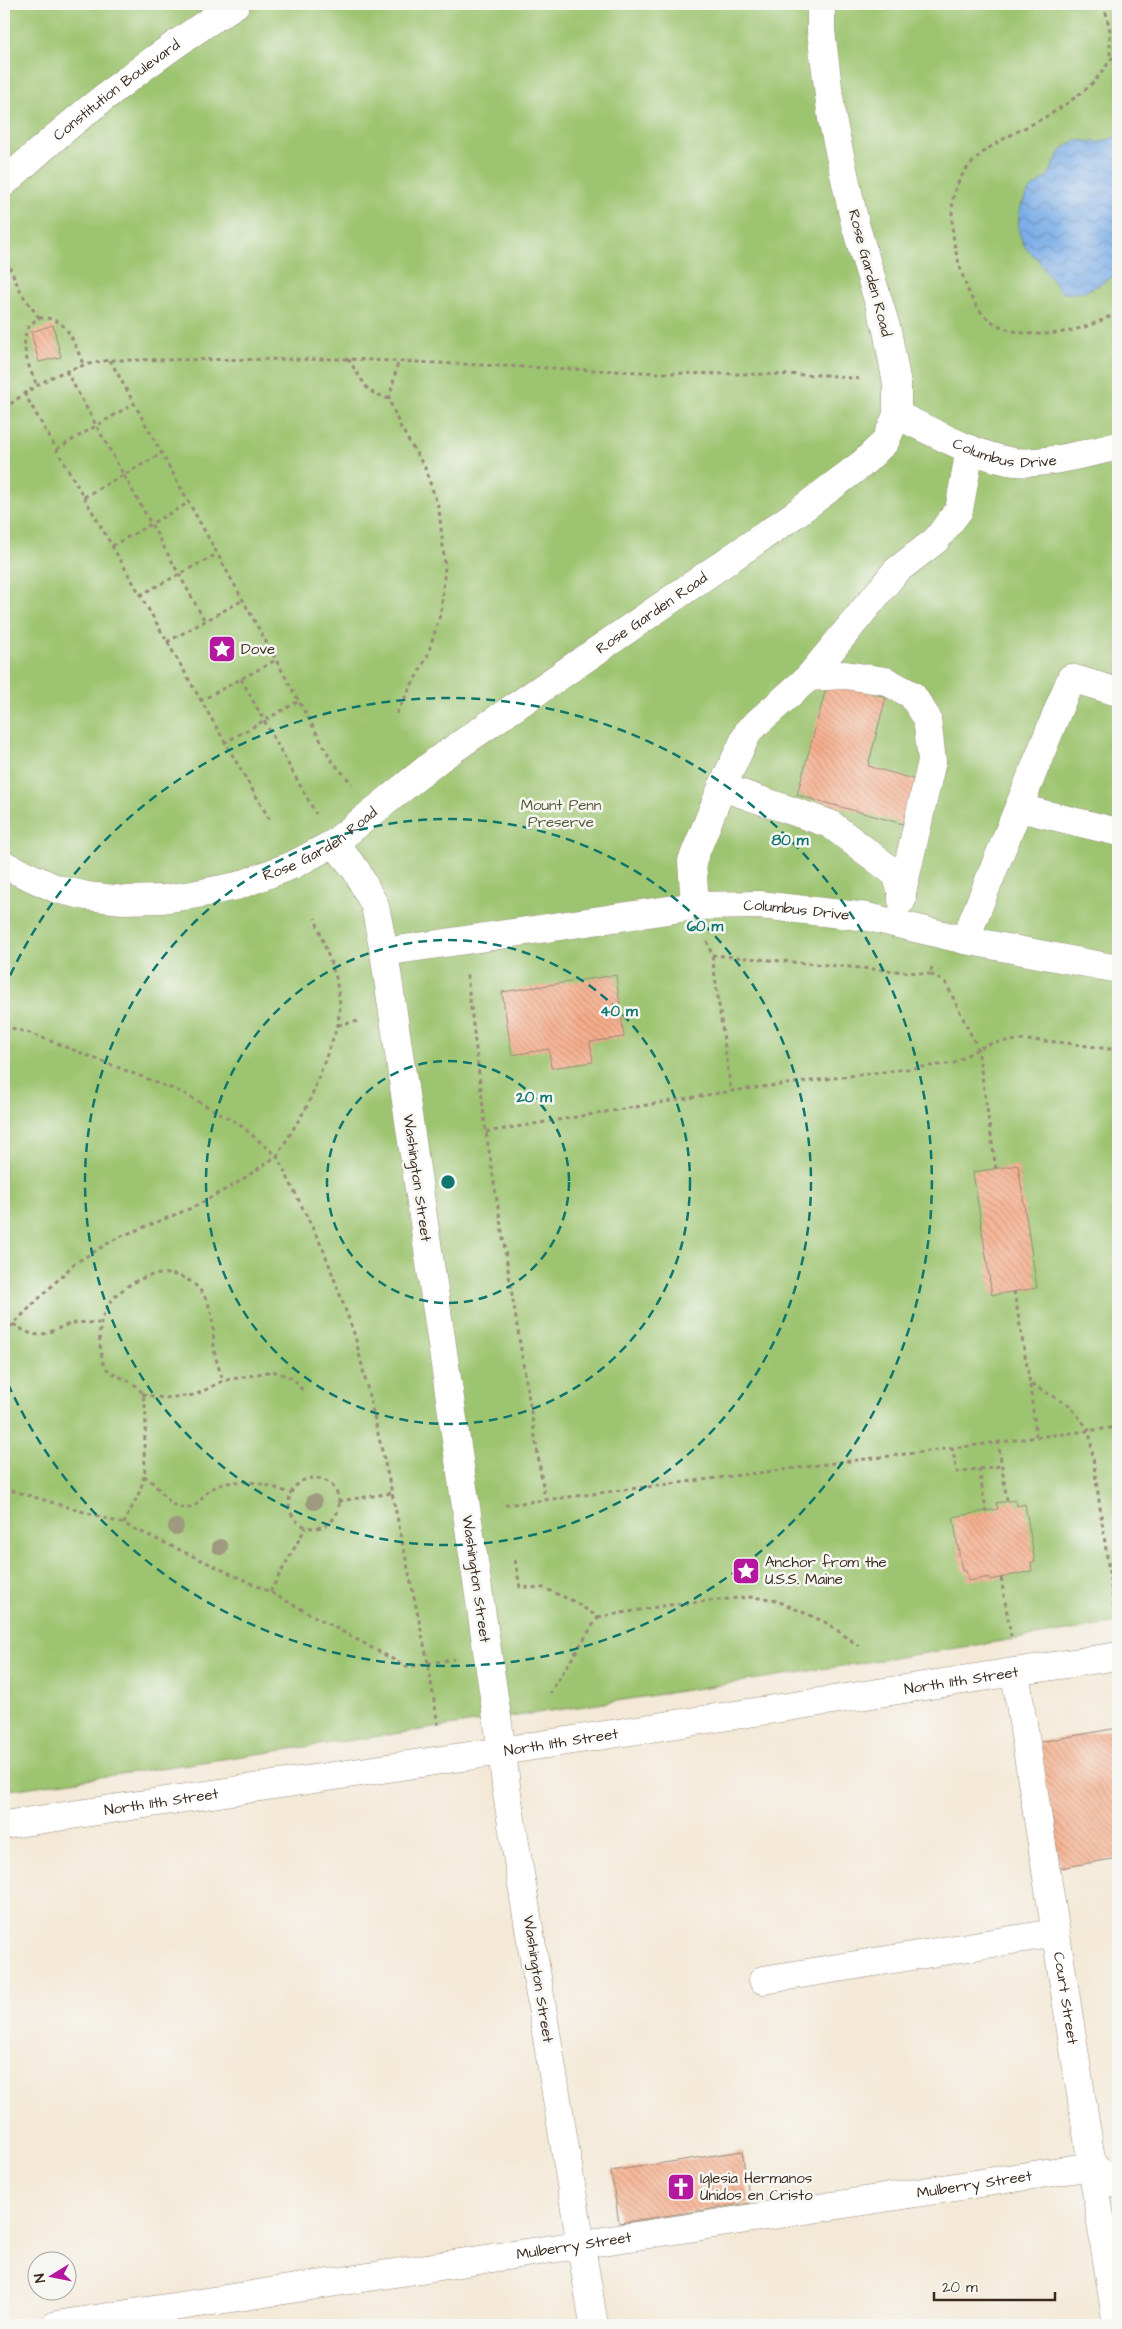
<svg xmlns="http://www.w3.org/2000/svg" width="1122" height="2329" font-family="'Architects Daughter',sans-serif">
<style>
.park{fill:#9dc470;stroke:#6c7747}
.water{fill:url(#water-waves);stroke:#5c6c83}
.building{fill:url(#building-back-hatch)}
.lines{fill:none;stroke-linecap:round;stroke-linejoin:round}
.minor-casing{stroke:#988a7a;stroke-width:29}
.major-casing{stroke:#988a7a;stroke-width:29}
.path{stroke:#988a7a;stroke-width:3;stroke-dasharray:4 4;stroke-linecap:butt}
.minor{stroke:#fff;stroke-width:28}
.major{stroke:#fff;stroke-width:28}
.tree{fill:#9e997f}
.ring{fill:none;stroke:#0f766e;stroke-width:2.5;stroke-dasharray:9 6}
.labels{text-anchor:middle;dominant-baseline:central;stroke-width:5;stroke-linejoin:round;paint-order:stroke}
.street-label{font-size:15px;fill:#3b2a1e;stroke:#f6f6f2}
.poi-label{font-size:15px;fill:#3b2a1e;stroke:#f6f6f2;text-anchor:start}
.park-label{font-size:15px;fill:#585837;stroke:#f6f6f2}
.centre{fill:#0f766e;stroke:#f6f6f2;stroke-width:2.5}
.ring-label{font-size:15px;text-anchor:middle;font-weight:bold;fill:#0f766e;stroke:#f6f6f2;stroke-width:5;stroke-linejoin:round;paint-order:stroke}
</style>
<defs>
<pattern id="water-waves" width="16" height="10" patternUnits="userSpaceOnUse" patternTransform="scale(1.25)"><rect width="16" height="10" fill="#7daee8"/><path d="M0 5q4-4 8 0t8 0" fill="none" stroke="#688ebb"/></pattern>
<pattern id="building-back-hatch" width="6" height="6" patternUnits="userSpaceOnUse" patternTransform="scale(1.25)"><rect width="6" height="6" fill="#f7ae8c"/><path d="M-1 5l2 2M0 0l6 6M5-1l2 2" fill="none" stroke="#c98e72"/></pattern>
</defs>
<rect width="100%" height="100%" fill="#f6f6f2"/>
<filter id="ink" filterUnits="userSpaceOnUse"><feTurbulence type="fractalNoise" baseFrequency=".02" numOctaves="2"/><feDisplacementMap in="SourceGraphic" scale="10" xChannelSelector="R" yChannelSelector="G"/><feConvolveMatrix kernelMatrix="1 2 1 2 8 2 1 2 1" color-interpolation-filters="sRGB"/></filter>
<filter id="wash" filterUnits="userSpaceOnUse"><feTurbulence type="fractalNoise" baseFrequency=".0096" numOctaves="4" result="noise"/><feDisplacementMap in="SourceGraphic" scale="20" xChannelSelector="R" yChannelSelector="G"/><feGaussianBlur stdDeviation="1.12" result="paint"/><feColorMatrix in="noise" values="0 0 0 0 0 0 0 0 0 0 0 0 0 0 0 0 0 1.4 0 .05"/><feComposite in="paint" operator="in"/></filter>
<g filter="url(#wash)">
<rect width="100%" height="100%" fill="#f4e9d7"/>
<polygon class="park" points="4,4 1118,4 1118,1623 585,1706 4,1791"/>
<path class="water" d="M1118 136V273C1100 285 1085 295 1063 293 1053 283 1047 274 1040 262 1037 257 1030 254 1027 249 1014 232 1017 208 1029 191 1033 186 1043 182 1049 174 1057 161 1057 149 1074 142 1081 138 1086 142 1093 142 1102 143 1110 139 1118 136Z"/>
<g id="blocks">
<g class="building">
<polygon points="53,325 61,357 39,362 31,332"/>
<polygon points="828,681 886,697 868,766 920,781 907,825 797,795"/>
<polygon points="616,975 624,1037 590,1042 593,1062 551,1068 549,1049 512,1055 502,992"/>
<polygon points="1018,1165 1037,1288 992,1295 973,1172"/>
<polygon points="1016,1500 1017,1506 1025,1504 1035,1562 1031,1562 1032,1571 990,1580 990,1577 968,1581 966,1571 962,1571 953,1517 998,1509 996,1503"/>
<polygon points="1118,1728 1118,1858 1060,1868 1039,1742"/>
<polygon points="742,2151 750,2203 619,2223 611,2171"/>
</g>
</g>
</g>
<g filter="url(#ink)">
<use href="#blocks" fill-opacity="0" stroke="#988a7a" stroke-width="1"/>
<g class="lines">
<g class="minor-casing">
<g id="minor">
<path id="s1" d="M4 183C75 117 154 56 236 4"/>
<path id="s2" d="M897 415C933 432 970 453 1008 461 1038 467 1088 453 1118 446"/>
<polyline points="809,677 845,675 886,681 912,695 927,718 932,761 902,892"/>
<polyline points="722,787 830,824 896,874 902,892 902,900"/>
<polyline points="1019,808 1118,832"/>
<path id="s3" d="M4 865 57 889 87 896 123 900 163 899 192 895 237 886 293 865 334 843 439 759 794 515 862 464 885 442 897 415V384L887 330 855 224 832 119 821 31V4"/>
<polyline points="695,906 692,861 722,787 749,730 809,677 896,571 936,540 959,510 970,449"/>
<polyline points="965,940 1071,678 1118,692"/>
<path id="s4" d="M384 952 695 906 760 905 868 917 965 940 1118 969"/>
<path id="s5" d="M1015 1672 1117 2325"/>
<path id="s6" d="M4 1825 502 1751 384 952 375 906 356 870 334 843"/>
<polyline points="763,1980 1055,1933"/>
<path id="s7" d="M56 2325 1092 2166 1118 2184"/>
</g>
</g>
<g class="major-casing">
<g id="major">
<path id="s8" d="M594 2325 507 1794 502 1751 1118 1656"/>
</g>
</g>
<g class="path">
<polyline points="1104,4 1110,31 1110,59"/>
<path d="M1118 51C1107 63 1099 79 1086 89 1075 98 1062 107 1049 115 1016 134 974 147 957 185 949 202 952 238 957 256 963 277 969 302 986 317 1019 346 1085 334 1118 311"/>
<polyline points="4,260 11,270 21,293 39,318"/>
<polyline points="348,359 369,391 389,399 400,426 425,468 439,509 445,567 441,612 427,657 396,714"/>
<polyline points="110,360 332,761 352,784"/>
<polyline points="66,371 205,621"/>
<path d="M36 383C28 367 14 331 38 319 44 316 54 319 60 323 71 331 78 352 83 364"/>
<polyline points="24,393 271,822"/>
<polyline points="389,399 398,362"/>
<path d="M4 409C40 381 64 367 110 360L348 359 661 373 828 375 860 379"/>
<polyline points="57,449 133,404"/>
<polyline points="84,497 161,454"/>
<polyline points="112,546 188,503"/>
<polyline points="140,595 217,554"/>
<polyline points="167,642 243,600"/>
<polyline points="241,679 316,814"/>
<polyline points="200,701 276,660"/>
<polyline points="224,743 299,701"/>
<polyline points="707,941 712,955 731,1091"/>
<polyline points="712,955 930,974"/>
<polyline points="932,967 930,974 946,983 978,1049 996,1169"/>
<polyline points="467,975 486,1132 545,1499"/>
<polyline points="338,1025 359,1021"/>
<polyline points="4,1026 30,1033 183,1093 239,1124 277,1156 324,1251 355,1336 392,1493 428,1663 438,1725"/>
<path d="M486 1132 731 1091 954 1063C968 1055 983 1044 999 1042 1035 1036 1082 1046 1118 1050"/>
<polyline points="1014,1291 1030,1384 1069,1405 1089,1430 1114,1606"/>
<path d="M13 1324C39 1341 41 1335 67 1325 77 1321 88 1323 99 1323"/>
<polyline points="4,1333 75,1263 117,1238 194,1207 237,1183 277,1156 309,1103 338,1025 340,1004 336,978 315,918"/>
<polyline points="1030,1385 1036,1436"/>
<polyline points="142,1394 163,1398 195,1395 223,1381 273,1371 294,1379 303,1391"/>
<polyline points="998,1441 1007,1501"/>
<polyline points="952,1447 957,1472 1001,1466"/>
<polyline points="979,1469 986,1511"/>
<path d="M144 1476C158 1483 166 1505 182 1508 199 1511 201 1494 213 1488 239 1476 266 1483 291 1494"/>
<circle cx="314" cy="1503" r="25"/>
<polyline points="4,1488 124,1524 270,1592 407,1667 454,1659"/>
<polyline points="339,1501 392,1493"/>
<polyline points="505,1505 1118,1427"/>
<path d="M124 1524C130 1509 142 1492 144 1475 146 1467 144 1457 144 1449 145 1431 148 1413 143 1396 137 1379 117 1379 107 1369 102 1364 102 1358 101 1351 96 1322 105 1300 131 1284 160 1266 196 1271 209 1306 214 1319 213 1334 214 1348 215 1359 220 1370 223 1381"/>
<polyline points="515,1560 520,1587 544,1588 573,1601 598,1617 550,1693"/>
<polyline points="1001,1578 1011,1636"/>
<polyline points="270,1592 306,1527"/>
<polyline points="598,1617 669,1605 748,1597 773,1599 827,1623 859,1646"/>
</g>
<use href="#minor" class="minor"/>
<use href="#major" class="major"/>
</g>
<g class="tree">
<circle cx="314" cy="1502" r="8"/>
<circle cx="176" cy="1527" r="8"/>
<circle cx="220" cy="1547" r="8"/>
</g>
</g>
<g class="ring">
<circle cx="448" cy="1182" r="121"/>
<circle cx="448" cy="1182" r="242"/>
<circle cx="448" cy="1182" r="363"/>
<path d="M4 989A484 484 0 1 1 4 1375"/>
</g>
<defs>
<g id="sight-square" transform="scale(1.4375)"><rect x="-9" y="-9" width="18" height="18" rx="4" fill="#b5179e" stroke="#f6f6f2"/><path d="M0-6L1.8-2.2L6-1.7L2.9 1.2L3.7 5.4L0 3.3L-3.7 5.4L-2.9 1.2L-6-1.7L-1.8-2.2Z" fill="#fff"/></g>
<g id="church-square" transform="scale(1.4375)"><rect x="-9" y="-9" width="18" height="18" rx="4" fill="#b5179e" stroke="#f6f6f2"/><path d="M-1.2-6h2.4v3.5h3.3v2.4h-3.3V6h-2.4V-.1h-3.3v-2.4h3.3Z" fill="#fff"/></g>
</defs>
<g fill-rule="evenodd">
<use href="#sight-square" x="222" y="649"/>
<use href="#sight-square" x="746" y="1571"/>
<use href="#church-square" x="681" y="2187"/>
</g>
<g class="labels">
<g class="street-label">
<text stroke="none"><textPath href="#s1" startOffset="146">Constitution Boulevard</textPath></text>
<text transform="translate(870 273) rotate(75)">Rose Garden Road</text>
<text stroke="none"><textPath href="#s2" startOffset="116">Columbus Drive</textPath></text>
<text stroke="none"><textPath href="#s3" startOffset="739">Rose Garden Road</textPath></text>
<text stroke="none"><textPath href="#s3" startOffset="334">Rose Garden Road</textPath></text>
<text stroke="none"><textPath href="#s4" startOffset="416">Columbus Drive</textPath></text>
<text transform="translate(417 1178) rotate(82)">Washington Street</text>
<text transform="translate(476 1579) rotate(82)">Washington Street</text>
<text stroke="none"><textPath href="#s8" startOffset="1046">North 11th Street</textPath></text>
<text stroke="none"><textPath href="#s8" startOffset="641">North 11th Street</textPath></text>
<text stroke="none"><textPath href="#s6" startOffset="159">North 11th Street</textPath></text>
<text transform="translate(538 1979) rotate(81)">Washington Street</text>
<text stroke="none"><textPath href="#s5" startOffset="330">Court Street</textPath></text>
<text stroke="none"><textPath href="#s7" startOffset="929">Mulberry Street</textPath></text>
<text stroke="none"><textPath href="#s7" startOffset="524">Mulberry Street</textPath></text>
</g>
<g class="poi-label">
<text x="241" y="649">Dove</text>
<text x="765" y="1562">Anchor from the<tspan x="765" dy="17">U.S.S. Maine</tspan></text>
<text x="700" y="2178">Iglesia Hermanos<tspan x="700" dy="17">Unidos en Cristo</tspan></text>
</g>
<g class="park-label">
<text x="561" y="805">Mount Penn<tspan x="561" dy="17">Preserve</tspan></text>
</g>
</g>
<circle cx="448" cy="1182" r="8" class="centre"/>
<g class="ring-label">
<text x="790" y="845">80 m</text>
<text x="705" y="931">60 m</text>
<text x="619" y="1016">40 m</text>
<text x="534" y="1102">20 m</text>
</g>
<rect width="1122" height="2329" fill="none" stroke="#f6f6f2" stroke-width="20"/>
<g transform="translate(52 2276) rotate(260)"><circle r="24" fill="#f6f6f2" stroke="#aba49d"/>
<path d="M0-4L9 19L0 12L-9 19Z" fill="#b5179e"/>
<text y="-8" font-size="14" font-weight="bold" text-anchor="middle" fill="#3b2a1e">N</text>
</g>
<path d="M934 2292v8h121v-8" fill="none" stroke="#3b2a1e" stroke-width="2.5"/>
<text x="942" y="2292" font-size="15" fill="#3b2a1e" stroke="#f6f6f2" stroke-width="4" paint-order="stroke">20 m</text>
</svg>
